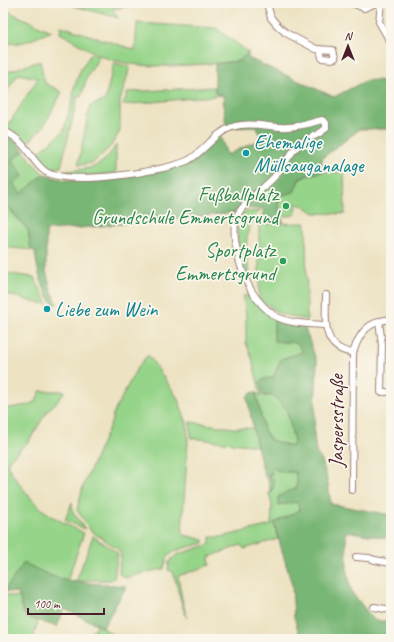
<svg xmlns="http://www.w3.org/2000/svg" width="394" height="642" font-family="Caveat,sans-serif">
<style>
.green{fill:#96d489;stroke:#707a5a}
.forest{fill:#78b675;stroke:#616a50}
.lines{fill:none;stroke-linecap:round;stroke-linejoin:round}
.minor-casing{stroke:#9c8177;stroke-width:8}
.minor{stroke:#fff;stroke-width:6}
.culture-dot{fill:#0f9aa8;stroke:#fbf7ec;stroke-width:1.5}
.leisure-dot{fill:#2e9e5b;stroke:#fbf7ec;stroke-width:1.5}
.labels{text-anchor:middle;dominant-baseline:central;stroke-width:3.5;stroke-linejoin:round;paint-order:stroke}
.culture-label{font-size:20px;fill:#0d838f;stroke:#fbf7ec;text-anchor:start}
.leisure-label{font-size:20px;fill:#27864d;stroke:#fbf7ec;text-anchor:end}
.street-label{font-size:20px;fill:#4a1f2b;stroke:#fbf7ec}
</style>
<rect width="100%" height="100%" fill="#fbf7ec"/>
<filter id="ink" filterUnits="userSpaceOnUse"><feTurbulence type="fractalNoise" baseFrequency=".025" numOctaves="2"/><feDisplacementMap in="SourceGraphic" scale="8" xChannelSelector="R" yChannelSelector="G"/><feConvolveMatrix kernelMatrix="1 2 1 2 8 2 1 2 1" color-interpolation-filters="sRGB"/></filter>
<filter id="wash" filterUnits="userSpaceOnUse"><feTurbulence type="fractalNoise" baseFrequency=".012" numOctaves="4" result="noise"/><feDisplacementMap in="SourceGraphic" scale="16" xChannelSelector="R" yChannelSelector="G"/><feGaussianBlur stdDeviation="0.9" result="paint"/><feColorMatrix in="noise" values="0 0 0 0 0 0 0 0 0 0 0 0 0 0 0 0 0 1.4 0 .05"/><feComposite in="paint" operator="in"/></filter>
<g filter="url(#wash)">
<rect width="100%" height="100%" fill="#ede3c3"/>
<g class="green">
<polygon points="75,3 168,3 168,5 132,6 112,9 118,18 74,6"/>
<path d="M3 9 46 29 52 31C35 38 21 46 3 43Z"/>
<path d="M137 23 216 28 248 52 240 61C199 64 145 72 106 58 91 52 74 41 60 33L61 26 135 50Z"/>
<polygon points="91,53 99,57 87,77 81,97 78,96 61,167 47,169 40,164 34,156 63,132 74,95 72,93 80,71"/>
<polygon points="40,61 45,83 62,92 43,127 26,145 16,133 7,127 38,78 18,74 3,97 3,73"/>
<polygon points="114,63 130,67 120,101 120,131 111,146 93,163 78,165 90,106 105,100"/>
<polygon points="215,87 215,93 223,95 123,105 128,92"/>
<path d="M116 145V173L82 176 67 175V171C93 168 101 169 116 145Z"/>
<polygon points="24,151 33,163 44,174 21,194 13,183 12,160"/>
<polygon points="322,172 344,172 345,214 314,213 304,206 296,204 295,215 281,217 278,196 294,192 299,180 308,175"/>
<polygon points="3,202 28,230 31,250 3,247"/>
<path d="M260 211C239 231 249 256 249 281 242 262 230 231 242 212Z"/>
<polygon points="306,223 307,320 280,314 259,299 259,224"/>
<polygon points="3,273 34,277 48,304 33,302 3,293"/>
<polygon points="249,295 274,318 274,341 297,343 303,352 281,359 264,396 274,396 287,410 294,442 292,447 271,440 264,430 256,392 261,396 252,358 246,343 246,316 243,296"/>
<path d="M147 356H149L177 397 187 423 188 440 182 532 184 535 204 540V543C195 546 178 548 171 554 166 558 165 564 164 569L147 572 126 578 120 575 119 572 121 553 118 549 91 531 77 510 83 486 114 416H112L137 368Z"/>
<path d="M40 391H65L57 402 48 410 29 441 10 459 7 464 8 467C18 482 29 498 43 510 55 519 70 526 84 533L67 581 49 575 24 563 4 591H3V409L28 405 36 401Z"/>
<polygon points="190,422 234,428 253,428 257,446 191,438"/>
<path d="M273 468C278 472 289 473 295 472L297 481 296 489 288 491 279 505 297 502 300 510 274 523 278 539 244 549 241 545 209 557 210 565 178 576 182 599 187 618 182 605 173 572 168 570 169 562 176 555 207 545 210 543V537H221L271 525 272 506 269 493H271V477H265L264 474H272L271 469Z"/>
<polygon points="72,502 73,512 85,529 65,520"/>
<polygon points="93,536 118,553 114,578 111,580 90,580 76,582"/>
<path d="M3 595 20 597C22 615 22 615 38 621L33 639H3Z"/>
<path d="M97 625C106 628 111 635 119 639H88L92 630H94Z"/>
</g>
<g class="forest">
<path d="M248 52V58L334 97 367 80 391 81V129H360L322 158V172L308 175 299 179 294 192 278 196 280 216 284 222H260L264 209 245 208 233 213 80 228 46 230V271L51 290 57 304H53C42 288 37 271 35 251L31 250 28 230 3 201V133L17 142 24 151 12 160 23 176 13 183 21 194 44 174C82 189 125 178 163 168 171 166 182 165 190 161 198 158 213 142 220 135L227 155 261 139 257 127 226 128 223 95 215 93V64L240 61Z"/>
<path d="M274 319 304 326 317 362 314 436 316 452 322 461 327 479 331 504 391 515V539L346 531 347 571 352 593 375 621H391V639H301L294 617 292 585 274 523 300 510 297 502 278 505V497L288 491 296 489 297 481 295 472C288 472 279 472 273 468L271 469 272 474H264L257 446 247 397 251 393 256 392 264 430 271 440 292 447 294 442 287 410 274 396 263 395 260 381 267 378H273L281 359 303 352 297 343 274 341Z"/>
<path d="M267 477H271C276 482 274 488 271 493Z"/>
<path d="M24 563 49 575 67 581 125 586V589L103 627 64 609 57 627 25 616C21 609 22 601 18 593L4 591Z"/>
</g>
</g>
<g filter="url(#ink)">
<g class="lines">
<g class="minor-casing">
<g id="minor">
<polyline points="267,3 271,18 278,26 286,33 316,49 333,50 335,58 332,59 322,58 320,49"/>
<polyline points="352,3 364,8 376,3"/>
<polyline points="381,3 379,22 391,43"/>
<path d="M3 130C9 134 16 137 20 142 30 151 34 164 46 172 70 186 164 172 189 160 205 151 214 133 232 127 247 122 264 126 280 127 294 128 308 124 322 120L326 123V128C319 136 308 137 300 144 290 152 285 165 276 175 264 189 247 198 238 214 228 232 242 275 252 292 258 301 266 310 275 316 290 324 309 324 326 325"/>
<path d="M326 295C326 319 320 348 353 353L352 490"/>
<polyline points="379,321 382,345 381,392 386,392"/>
<path d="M353 353C360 331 368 322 391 319"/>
<polyline points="356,557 369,558 375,560 391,563"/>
<polyline points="374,607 391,610"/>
</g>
</g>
<use href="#minor" class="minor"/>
</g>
</g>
<g class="culture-dot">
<circle cx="246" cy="153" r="4"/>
<circle cx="47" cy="309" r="4"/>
</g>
<g class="leisure-dot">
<circle cx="286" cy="206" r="4"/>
<circle cx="283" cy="261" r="4"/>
</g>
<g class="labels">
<g class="culture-label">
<text x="254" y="142">Ehemalige<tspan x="254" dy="23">Müllsauganalage</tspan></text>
<text x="55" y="309">Liebe zum Wein</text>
</g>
<g class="leisure-label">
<text x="278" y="194">Fußballplatz<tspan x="278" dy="23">Grundschule Emmertsgrund</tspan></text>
<text x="275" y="250">Sportplatz<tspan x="275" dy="23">Emmertsgrund</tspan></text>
</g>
<g class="street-label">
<text transform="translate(336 421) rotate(-90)">Jaspersstraße</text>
</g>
</g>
<rect width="394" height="642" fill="none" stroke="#fbf7ec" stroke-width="16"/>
<g transform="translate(348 46)" stroke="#fbf7ec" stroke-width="3" paint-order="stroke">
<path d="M0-3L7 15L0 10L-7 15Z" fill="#4a1f2b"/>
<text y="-6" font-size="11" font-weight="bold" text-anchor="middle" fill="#4a1f2b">N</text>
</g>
<path d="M28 608v6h76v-6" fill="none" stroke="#4a1f2b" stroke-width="2"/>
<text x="34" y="608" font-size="12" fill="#4a1f2b" stroke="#fbf7ec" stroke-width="3" paint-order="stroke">100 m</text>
</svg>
